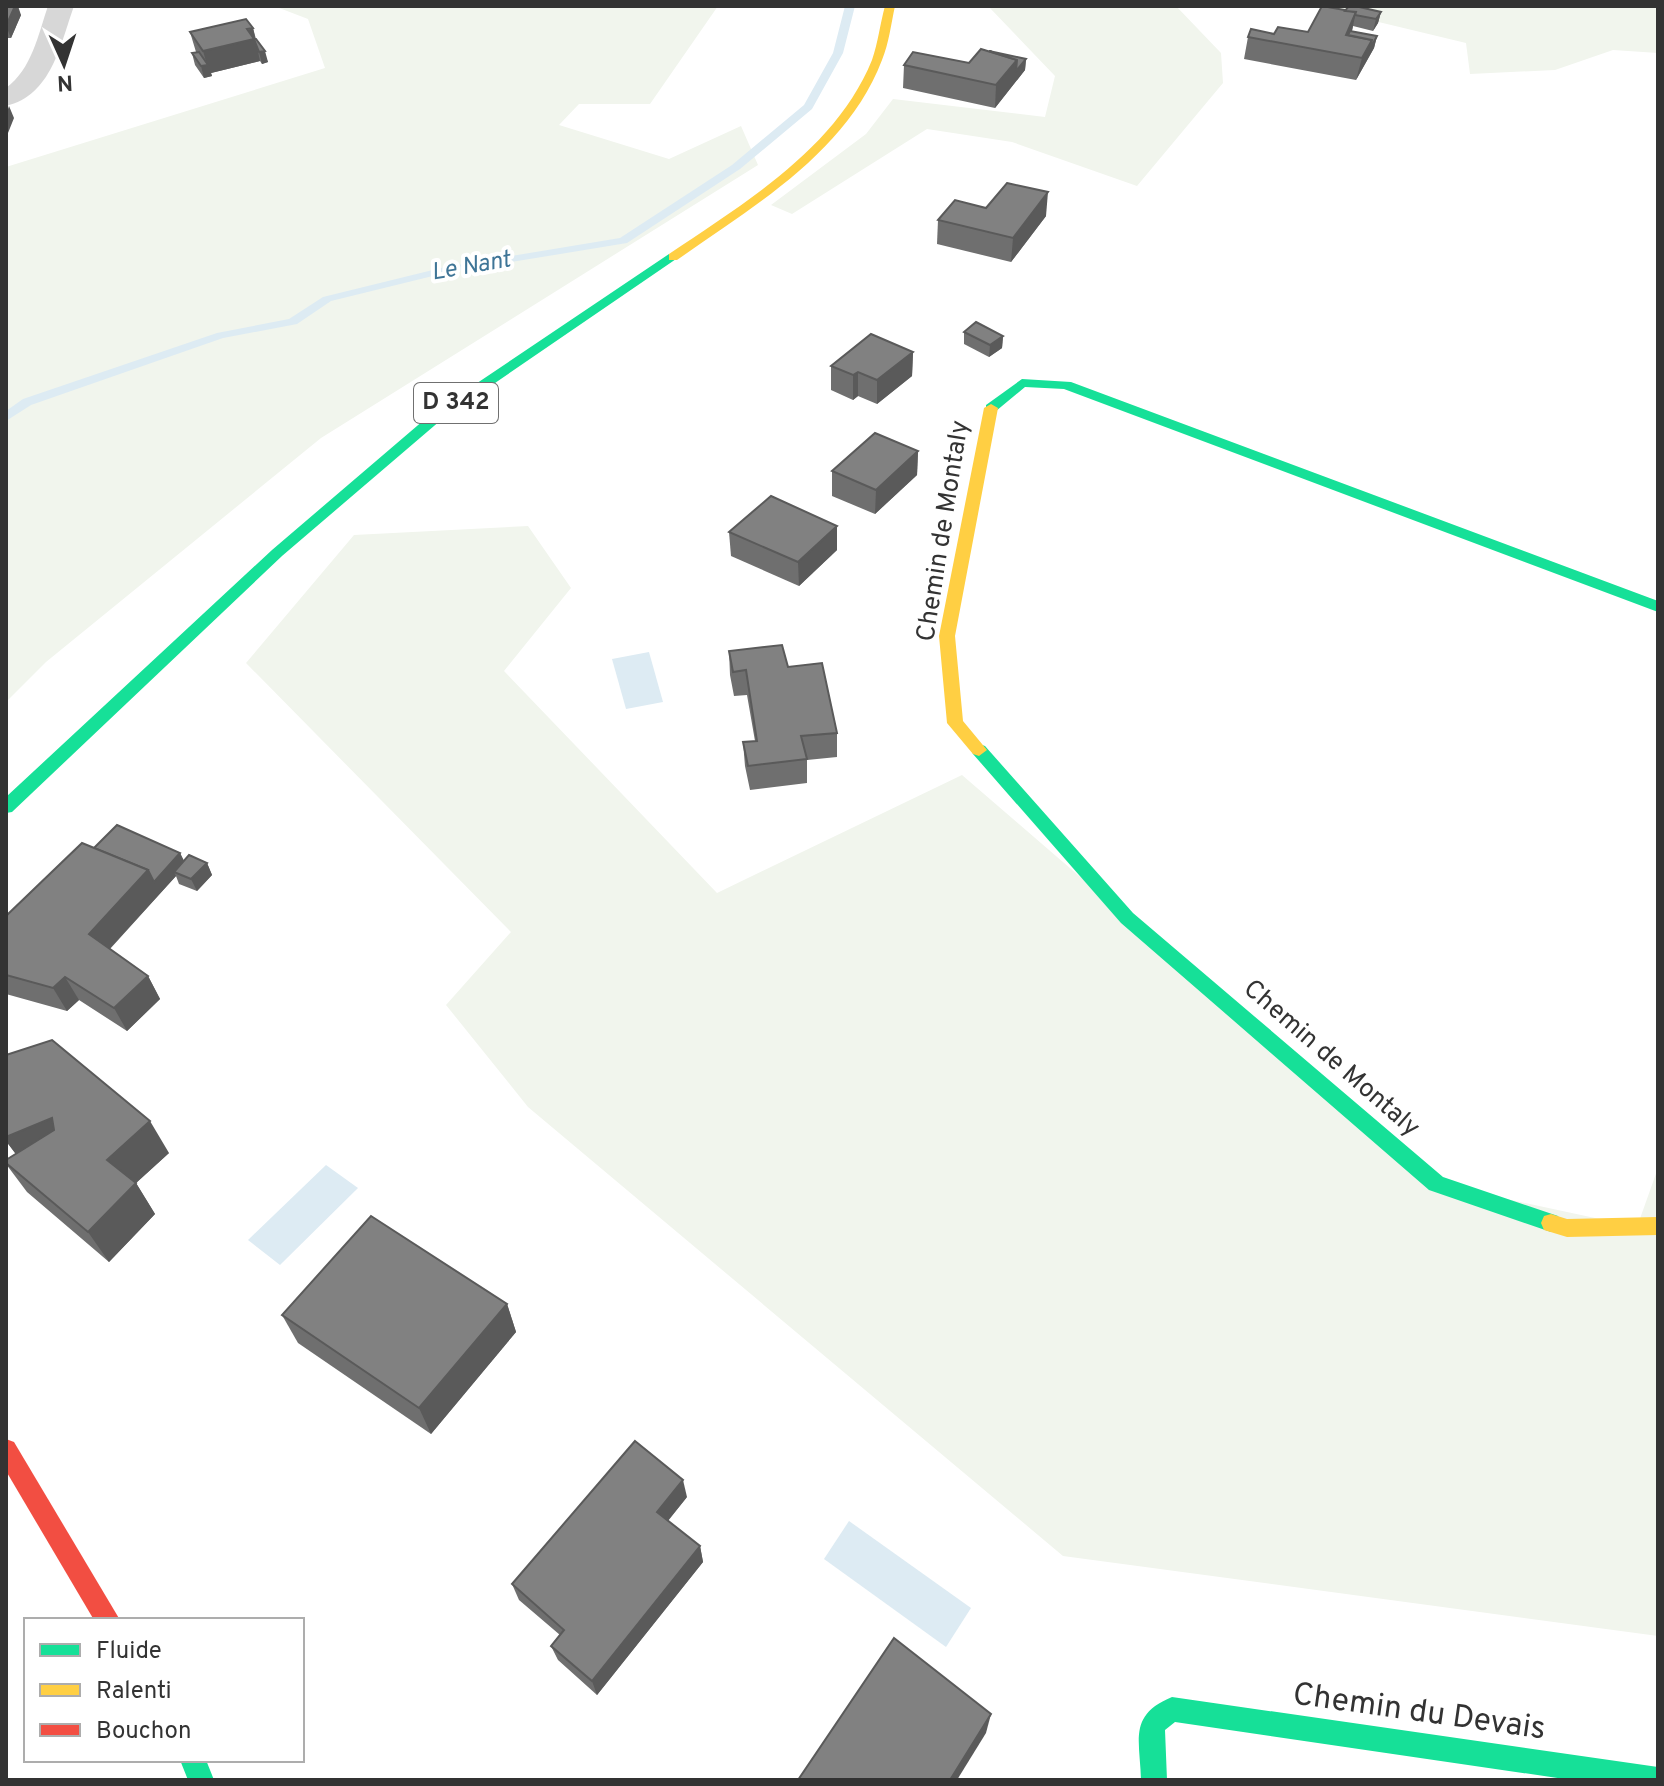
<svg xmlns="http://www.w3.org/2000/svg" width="1664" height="1786" font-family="Overpass,sans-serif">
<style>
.green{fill:#f1f5ed}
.water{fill:#ddebf3}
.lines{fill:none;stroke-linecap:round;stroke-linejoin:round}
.stream{fill:#ddebf3;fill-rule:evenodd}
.street{fill:#d7d7d7;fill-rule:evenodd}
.fast{fill:#16e098;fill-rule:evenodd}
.slow{fill:#ffcf43;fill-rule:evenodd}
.jam{fill:#f24e42;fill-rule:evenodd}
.wall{fill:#6f6f6f}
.shaded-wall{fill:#5a5a5a}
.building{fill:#818181;stroke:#5a5a5a;stroke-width:2}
.labels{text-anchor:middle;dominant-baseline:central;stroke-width:8;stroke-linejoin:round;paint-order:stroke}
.far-water-label{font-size:24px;font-style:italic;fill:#3f7597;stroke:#fff}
.shield{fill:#fff;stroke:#707070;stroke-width:2}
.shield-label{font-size:24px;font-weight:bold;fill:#333}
.street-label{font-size:26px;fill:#333;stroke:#fff}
.near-street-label{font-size:32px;fill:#333;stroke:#fff}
</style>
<rect width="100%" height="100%" fill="#fff"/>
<g class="green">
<polygon points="274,6 718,6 650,104 579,104 559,125 669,159 741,126 758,165 321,438 46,662 6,702 6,167 325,68 308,19"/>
<polygon points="988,6 1176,6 1221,53 1223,83 1137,186 1012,142 927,129 792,214 771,205 866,134 893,99 1045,117 1055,76"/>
<polygon points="1312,6 1658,6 1658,53 1613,50 1555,70 1470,74 1466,43"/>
<polygon points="528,526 571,588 504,671 717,893 962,775 1436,1184 1637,1227 1658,1168 1658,1636 1063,1556 528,1107 446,1005 511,932 246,663 354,535"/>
</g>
<g class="water">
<polygon points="649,652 663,702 626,709 612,659"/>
<polygon points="326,1165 358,1188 280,1265 248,1240"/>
<polygon points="849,1521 971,1608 946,1647 824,1559"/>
</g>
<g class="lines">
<polygon class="stream" points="845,6 855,6 843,53 812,109 740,169 627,243 445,273 331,301 297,324 223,338 31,405 6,421 6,411 23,399 217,333 289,319 323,297 445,267 620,238 732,165 804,105 833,53"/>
<path class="street" d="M48 6H74C60 45 52 95 6 106V88C32 69 38 35 48 6Z"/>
<g class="fast">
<polygon points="669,254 679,257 441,420 282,556 12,812 6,813 6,797 272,550 431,414"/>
<polygon points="1022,379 1071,382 1658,601 1658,612 1064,389 1025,387 996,411 986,411 986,405"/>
<polygon points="979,744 985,746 1133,913 1443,1177 1558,1216 1561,1223 1558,1230 1551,1232 1429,1190 1121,923 973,754 971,750"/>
<path d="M1172 1697 1658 1767V1780H1571L1175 1722 1165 1730 1167 1780H1141C1140 1740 1128 1715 1172 1697Z"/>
<polygon points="180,1760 206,1760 214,1780 188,1780"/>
</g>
<g class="slow">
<path d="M885 6H895C891 24 889 43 882 60 847 152 754 206 677 260H669V254C744 203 836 149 872 60 878 43 880 24 885 6Z"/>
<polygon points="991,404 998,408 955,636 963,721 987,750 979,756 973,754 947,723 939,636 984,408"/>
<polygon points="1551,1214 1567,1219 1658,1217 1658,1235 1567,1237 1544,1230 1541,1223 1544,1216"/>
</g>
<polygon class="jam" points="6,1439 14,1442 120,1620 94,1620 6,1471"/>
</g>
<g class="wall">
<polygon points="6,6 21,15 11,38 6,38"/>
<polygon points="1345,11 1381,12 1378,23 1373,31 1353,26 1352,31 1377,36 1374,48 1356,80 1244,59 1248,37 1308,32"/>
<polygon points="253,28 256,39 268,62 262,64 260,61 211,73 212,76 204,78 195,65 192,53 196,52 190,32"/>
<polygon points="1026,59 1025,70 995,108 903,88 904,65 969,63"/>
<polygon points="986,208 1046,216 1011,262 937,244 938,220"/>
<polygon points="964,332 1003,336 1002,348 989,357 964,344"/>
<polygon points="913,352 912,376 877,404 858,396 853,400 831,390 831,366"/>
<polygon points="918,451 917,475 875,514 832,496 832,471"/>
<polygon points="837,526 837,550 799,586 731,556 729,532"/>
<polygon points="729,651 788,667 837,733 837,757 807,760 807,783 750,790 745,766 743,742 755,741 747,695 734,696 730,675"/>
<polygon points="94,848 180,853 184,861 207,863 212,875 197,891 179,884 176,876 110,949 148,976 160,999 127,1031 79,1000 67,1011 6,994 6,916"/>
<polygon points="6,1141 169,1153 136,1183 155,1214 109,1262 27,1192 6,1164 6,1160 16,1154"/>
<polygon points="507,1304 516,1332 431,1434 298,1343 282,1315"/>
<polygon points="687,1497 668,1521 700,1546 703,1562 597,1695 558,1660 551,1646 560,1635 519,1600 512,1584"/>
</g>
<g class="shaded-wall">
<polygon points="15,6 18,6 21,15 11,38 6,26"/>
<polygon points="1356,12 1351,35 1346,35"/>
<polygon points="1381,12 1378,23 1373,31 1376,19"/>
<polygon points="253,28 260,61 211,73 212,76 204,78 201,66 207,65 203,51"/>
<polygon points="1377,36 1374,48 1356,80 1362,58 1372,40"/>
<polygon points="265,51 268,62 262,64 259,52"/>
<polygon points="1026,59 1025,70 995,108 996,85 1017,60"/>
<polygon points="9,106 14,118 6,138 6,115"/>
<polygon points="1048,192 1046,216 1011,262 1013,238"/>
<polygon points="1003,336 1002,348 989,357 990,345"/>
<polygon points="913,352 912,376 877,404 877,380"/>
<polygon points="858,372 858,396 853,400 853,375"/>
<polygon points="918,451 917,475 875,514 876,490"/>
<polygon points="837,526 837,550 799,586 798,562"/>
<polygon points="180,853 186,865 174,872 176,876 102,957 89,934 148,870"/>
<polygon points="207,863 212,875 197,891 191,879"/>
<polygon points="148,976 160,999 127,1031 114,1008"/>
<polygon points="65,977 79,1000 67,1011 53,988"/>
<polygon points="52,1118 73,1149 27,1169 6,1141 6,1137"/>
<polygon points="150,1121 169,1153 136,1183 155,1214 109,1262 88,1232 107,1160"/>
<polygon points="507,1304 516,1332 431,1434 419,1408"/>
<polygon points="683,1480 687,1497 661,1529 657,1512"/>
<polygon points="700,1546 703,1562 597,1695 592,1681"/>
<polygon points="991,1714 986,1733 957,1780 950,1780"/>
</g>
<g class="building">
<polygon points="6,6 15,6 6,26"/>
<polygon points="1322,6 1356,12 1346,35 1372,40 1362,58 1248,37 1251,29 1274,34 1278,27 1308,32"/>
<polygon points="1349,6 1355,6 1381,12 1376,19 1355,15 1356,12 1345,11"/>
<polygon points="246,19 253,28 247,29 254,39 203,51 190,32"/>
<polygon points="1350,31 1377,36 1369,51 1372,40 1348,35"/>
<polygon points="254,39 256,39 265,51 259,52"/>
<polygon points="981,49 1017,60 996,85 904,65 913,52 969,63"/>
<polygon points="989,51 1026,59 1016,71 1017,60"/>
<polygon points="199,52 208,65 201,66 192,53"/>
<polygon points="1007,183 1048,192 1013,238 938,220 955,200 986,208"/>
<polygon points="976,322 1003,336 990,345 964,332"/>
<polygon points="871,334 913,352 877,380 858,372 853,375 831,366"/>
<polygon points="875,433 918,451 876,490 832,471"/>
<polygon points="771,496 837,526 798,562 729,532"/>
<polygon points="782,645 788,667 822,663 837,733 801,736 807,759 748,766 743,742 757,741 746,670 733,672 729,651"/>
<polygon points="117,825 180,853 154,882 148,870 94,848"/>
<polygon points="82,843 148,870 89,934 148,976 114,1008 65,977 53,988 6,975 6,916"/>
<polygon points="189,855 207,863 191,879 174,872"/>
<polygon points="52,1040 150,1121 107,1160 136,1183 88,1232 6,1163 6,1160 54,1130 52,1118 6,1137 6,1055"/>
<polygon points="371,1216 507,1304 419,1408 282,1315"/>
<polygon points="635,1441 683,1480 657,1512 700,1546 592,1681 551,1646 564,1630 512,1584"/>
<polygon points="894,1638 991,1714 950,1780 798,1780"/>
</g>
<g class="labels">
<g class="far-water-label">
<text transform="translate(471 267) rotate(-10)">Le Nant</text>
</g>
<rect class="shield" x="414" y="383" width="84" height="40" rx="6"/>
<g class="shield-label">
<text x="456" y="403">D 342</text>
</g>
<g class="street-label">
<text transform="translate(944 531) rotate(-81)">Chemin de Montaly</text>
<text transform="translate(1331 1059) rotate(41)">Chemin de Montaly</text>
</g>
<g class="near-street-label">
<text transform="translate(1419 1713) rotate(8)">Chemin du Devais</text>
</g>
</g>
<rect width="1664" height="1786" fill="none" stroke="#333333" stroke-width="16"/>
<rect x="24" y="1618" width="280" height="144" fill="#ffffff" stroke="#adadad" stroke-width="2"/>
<rect x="40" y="1644" width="40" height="12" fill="#16e098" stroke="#adadad" stroke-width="2"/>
<text x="96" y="1658" font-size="24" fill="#333333">Fluide</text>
<rect x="40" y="1684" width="40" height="12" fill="#ffcf43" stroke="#adadad" stroke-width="2"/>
<text x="96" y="1698" font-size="24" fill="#333333">Ralenti</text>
<rect x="40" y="1724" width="40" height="12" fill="#f24e42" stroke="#adadad" stroke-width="2"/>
<text x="96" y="1738" font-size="24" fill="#333333">Bouchon</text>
<g transform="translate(64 64) rotate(177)" stroke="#ffffff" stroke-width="6" paint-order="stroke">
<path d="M0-6L14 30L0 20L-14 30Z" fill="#333333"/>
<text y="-12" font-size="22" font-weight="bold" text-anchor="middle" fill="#333333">N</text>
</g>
</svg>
